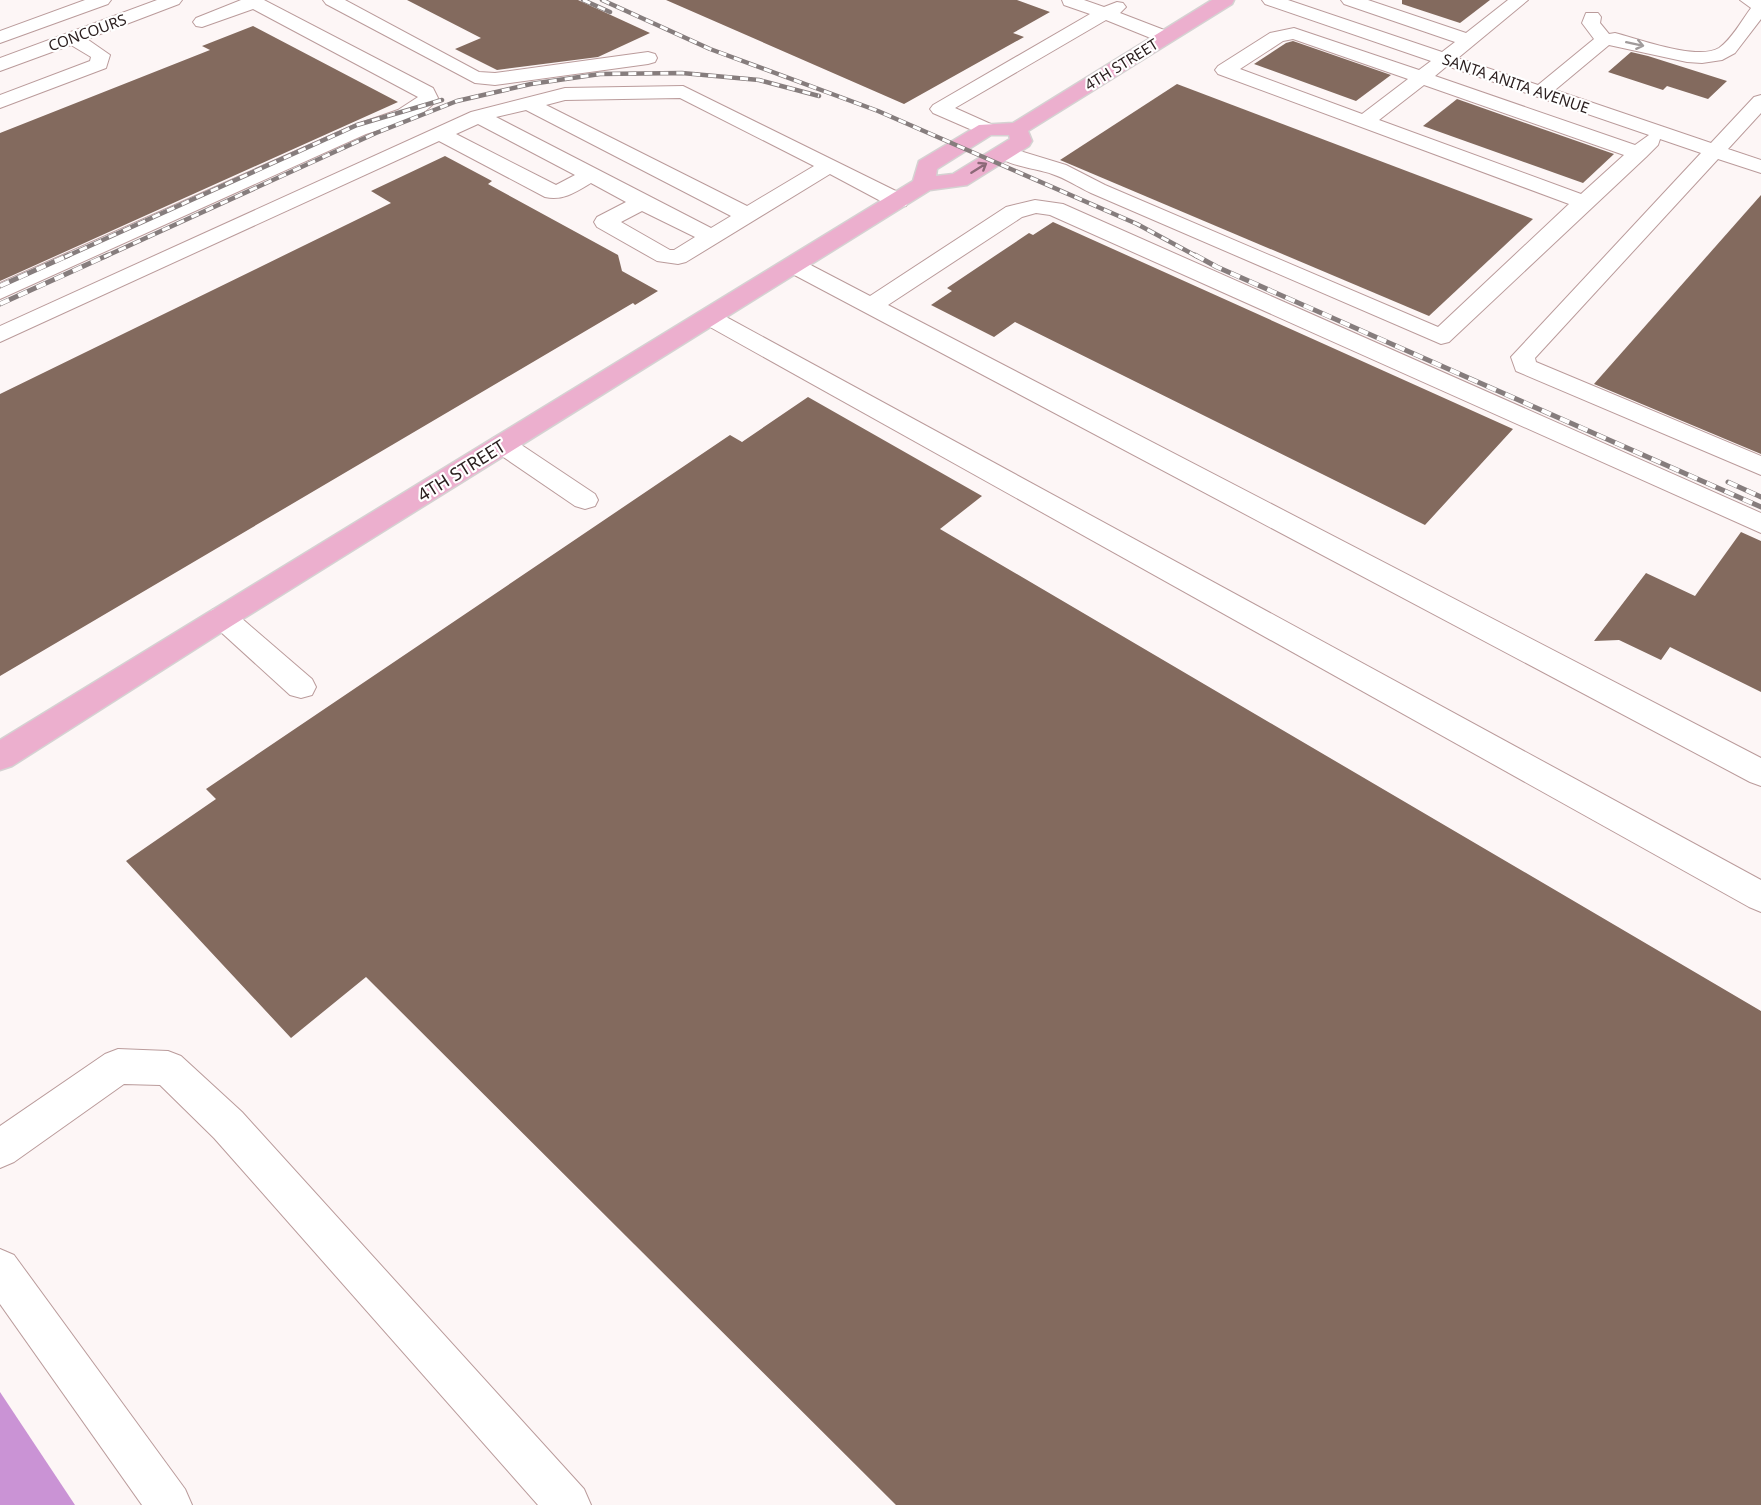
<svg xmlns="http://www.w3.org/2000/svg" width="1761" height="1505" font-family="'Noto Sans',sans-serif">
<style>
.water{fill:#ca93d5}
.building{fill:#836a5e}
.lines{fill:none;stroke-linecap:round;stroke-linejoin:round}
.minor-casing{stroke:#ba9b9b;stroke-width:2}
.major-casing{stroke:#d5d2d2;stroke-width:3}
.minor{fill:#fff;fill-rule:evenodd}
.major{fill:#ecafce;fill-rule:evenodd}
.rail-far1-casing{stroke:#867d7d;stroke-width:4.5}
.rail-casing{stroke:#867d7d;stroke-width:5}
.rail-far1{stroke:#fff;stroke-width:3;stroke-dasharray:8;stroke-linecap:butt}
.rail{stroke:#fff;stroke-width:4;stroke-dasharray:10;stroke-linecap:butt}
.oneway{stroke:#a09b9b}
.oneway2{stroke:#8c6877}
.labels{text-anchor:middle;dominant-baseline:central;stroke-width:4.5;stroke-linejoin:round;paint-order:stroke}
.far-street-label{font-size:15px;fill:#2c2020;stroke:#fff}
.street-label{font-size:18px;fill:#2c2020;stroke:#fff}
</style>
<rect width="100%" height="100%" fill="#fdf6f6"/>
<polygon class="water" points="0,1392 75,1505 0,1505"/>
<g class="building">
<polygon points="407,0 578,0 650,33 598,57 497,70 455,49 481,38"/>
<polygon points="666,0 1017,0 1050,12 1013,33 1024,37 904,104"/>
<polygon points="1402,0 1490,0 1460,23 1402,4"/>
<polygon points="253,26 398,102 0,281 0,133 210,50 202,46"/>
<polygon points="1293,41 1391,75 1356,101 1254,64 1286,43"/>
<polygon points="1631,52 1648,56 1727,81 1708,99 1667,86 1663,90 1608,72"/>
<polygon points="1177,84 1533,219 1429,316 1060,160"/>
<polygon points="1457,99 1614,154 1583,183 1423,126"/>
<polygon points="445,156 492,181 488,184 618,255 622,271 658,291 635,305 633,303 0,676 0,394 391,203 371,191"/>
<polygon points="1761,195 1761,454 1594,384"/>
<polygon points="1053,222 1513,429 1425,525 1015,322 994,337 931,305 952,291 947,288 1029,233 1033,235"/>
<polygon points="808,397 982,496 940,529 1761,1011 1761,1505 896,1505 366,977 291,1038 126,861 216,799 206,789 730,435 742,442"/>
<polygon points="1741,532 1761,541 1761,692 1670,647 1661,660 1619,640 1594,641 1646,573 1695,596"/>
</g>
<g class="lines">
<g class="minor-casing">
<g id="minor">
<polygon points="85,0 111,0 108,4 0,43 0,31"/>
<polygon points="157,0 182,0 179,4 87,39 110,55 106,68 0,108 0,95 90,61 91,57 71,45 0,71 0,58"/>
<path d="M241 0H264L433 88 438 98C422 121 391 126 366 134L0 299V283L352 126 398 110 418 97 253 9 202 27 196 26 193 22 196 18Z"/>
<polygon points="323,0 345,0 479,72 495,73 648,52 655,54 657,58 655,62 648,64 495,85 475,83 326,4"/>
<polygon points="1062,0 1084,0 1104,7 1117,2 1123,3 1126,7 1120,13 1172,33 1174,37 1172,41 1158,41 1106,20 955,108 993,125 996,129 993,133 979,133 933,113 930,109 933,105 1090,14 1064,5"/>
<path d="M1262 0H1288L1442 52 1455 42 1344 4 1341 0H1368L1466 33 1508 0H1528L1458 58 1538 85 1594 39 1582 23 1586 13H1598L1601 17 1600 23 1609 34 1615 33C1639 39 1697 61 1719 48 1732 39 1742 20 1751 8L1740 0H1761V19L1735 53 1722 60 1702 63 1687 62 1609 45 1555 90 1711 143 1754 97 1761 95V113L1728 149 1761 160V173L1718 159 1535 358 1536 362 1761 456V475L1516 371 1511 357 1701 153 1660 139 1658 145 1646 157 1449 342 1441 344 1091 193C1078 187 1065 178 1052 174 1036 168 1003 166 994 152L997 148 1004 146 1066 165 1105 185 1438 327 1569 204 1218 74 1215 70 1218 66 1270 33 1294 28 1419 70 1431 61 1265 4ZM1293 39 1408 79 1362 114 1240 69 1283 41ZM1447 66 1649 135 1635 145 1435 76ZM1424 85 1624 155 1581 194 1379 120Z"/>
<path d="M683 86 906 196 909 201 906 206 898 207 890 206 830 174 686 262 678 264 657 261 597 227 594 222 597 217 626 202 591 183C576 192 563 201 545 197L439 141 0 342V326L471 112 565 88ZM680 98 814 166 747 206 546 105 565 100ZM526 110 731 216 711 228 496 117ZM478 124 575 175 556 185 456 134ZM642 211 695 237 674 250H670L621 222Z"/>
<polygon points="1035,200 1063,204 1761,513 1761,533 1050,215 1036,213 1022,217 888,305 1761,758 1761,786 1750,782 785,270 782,265 785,260 793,258 801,260 870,296 1006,207"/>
<polygon points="709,310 717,312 1761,880 1761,912 1749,907 701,322 697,317 701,312"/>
<polygon points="502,436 511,438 595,494 598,500 595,506 585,509 575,506 493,450 489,444 493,438"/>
<polygon points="222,606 232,610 312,679 316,687 312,695 301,698 290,695 212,624 207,617 212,610"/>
<polygon points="118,1049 168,1051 181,1056 242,1112 584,1489 591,1505 538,1505 214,1138 160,1085 124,1084 14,1162 0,1168 0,1126 105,1054"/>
<polygon points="0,1249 14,1255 185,1489 192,1505 142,1505 0,1304"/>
</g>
</g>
<g class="major-casing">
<path id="major" d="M1212 0H1234L1232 4 1028 131 1032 141 1029 146 967 185 930 190 233 625 12 766 0 770V740L913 181 919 161 979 125 1013 123ZM991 135H1009L1010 139 953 174 936 176 937 169Z"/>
</g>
<use href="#minor" class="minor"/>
<use href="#major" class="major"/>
<g class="rail-far1-casing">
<g id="rail-far1">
<polyline points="583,0 610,12"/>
<polyline points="602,0 710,49 878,111 1137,224 1198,257"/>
<polyline points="65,257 357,125 442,100"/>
<polyline points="104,257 376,133 457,101 531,84 600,74 682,73 759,80 819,96"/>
</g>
</g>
<g class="rail-casing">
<g id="rail">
<polyline points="1195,255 1217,267 1761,507"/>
<polyline points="0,286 69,255"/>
<polyline points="0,304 108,255"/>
<polyline points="1728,482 1761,497"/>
</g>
</g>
<use href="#rail-far1" class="rail-far1"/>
<use href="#rail" class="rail"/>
</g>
<defs><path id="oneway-shaft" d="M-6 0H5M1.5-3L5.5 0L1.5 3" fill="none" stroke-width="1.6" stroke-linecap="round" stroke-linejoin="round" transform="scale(1.5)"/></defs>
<use class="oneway" href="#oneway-shaft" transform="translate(1635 44) rotate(12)"/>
<use class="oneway2" href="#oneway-shaft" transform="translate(979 168) rotate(-32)"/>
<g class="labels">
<g class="far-street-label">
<text transform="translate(87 32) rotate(-20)">CONCOURS</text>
<text transform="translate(1121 64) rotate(-32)">4TH STREET</text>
<text transform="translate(1516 83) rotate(19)">SANTA ANITA AVENUE</text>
</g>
<g class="street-label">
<text transform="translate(461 470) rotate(-32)">4TH STREET</text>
</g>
</g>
</svg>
